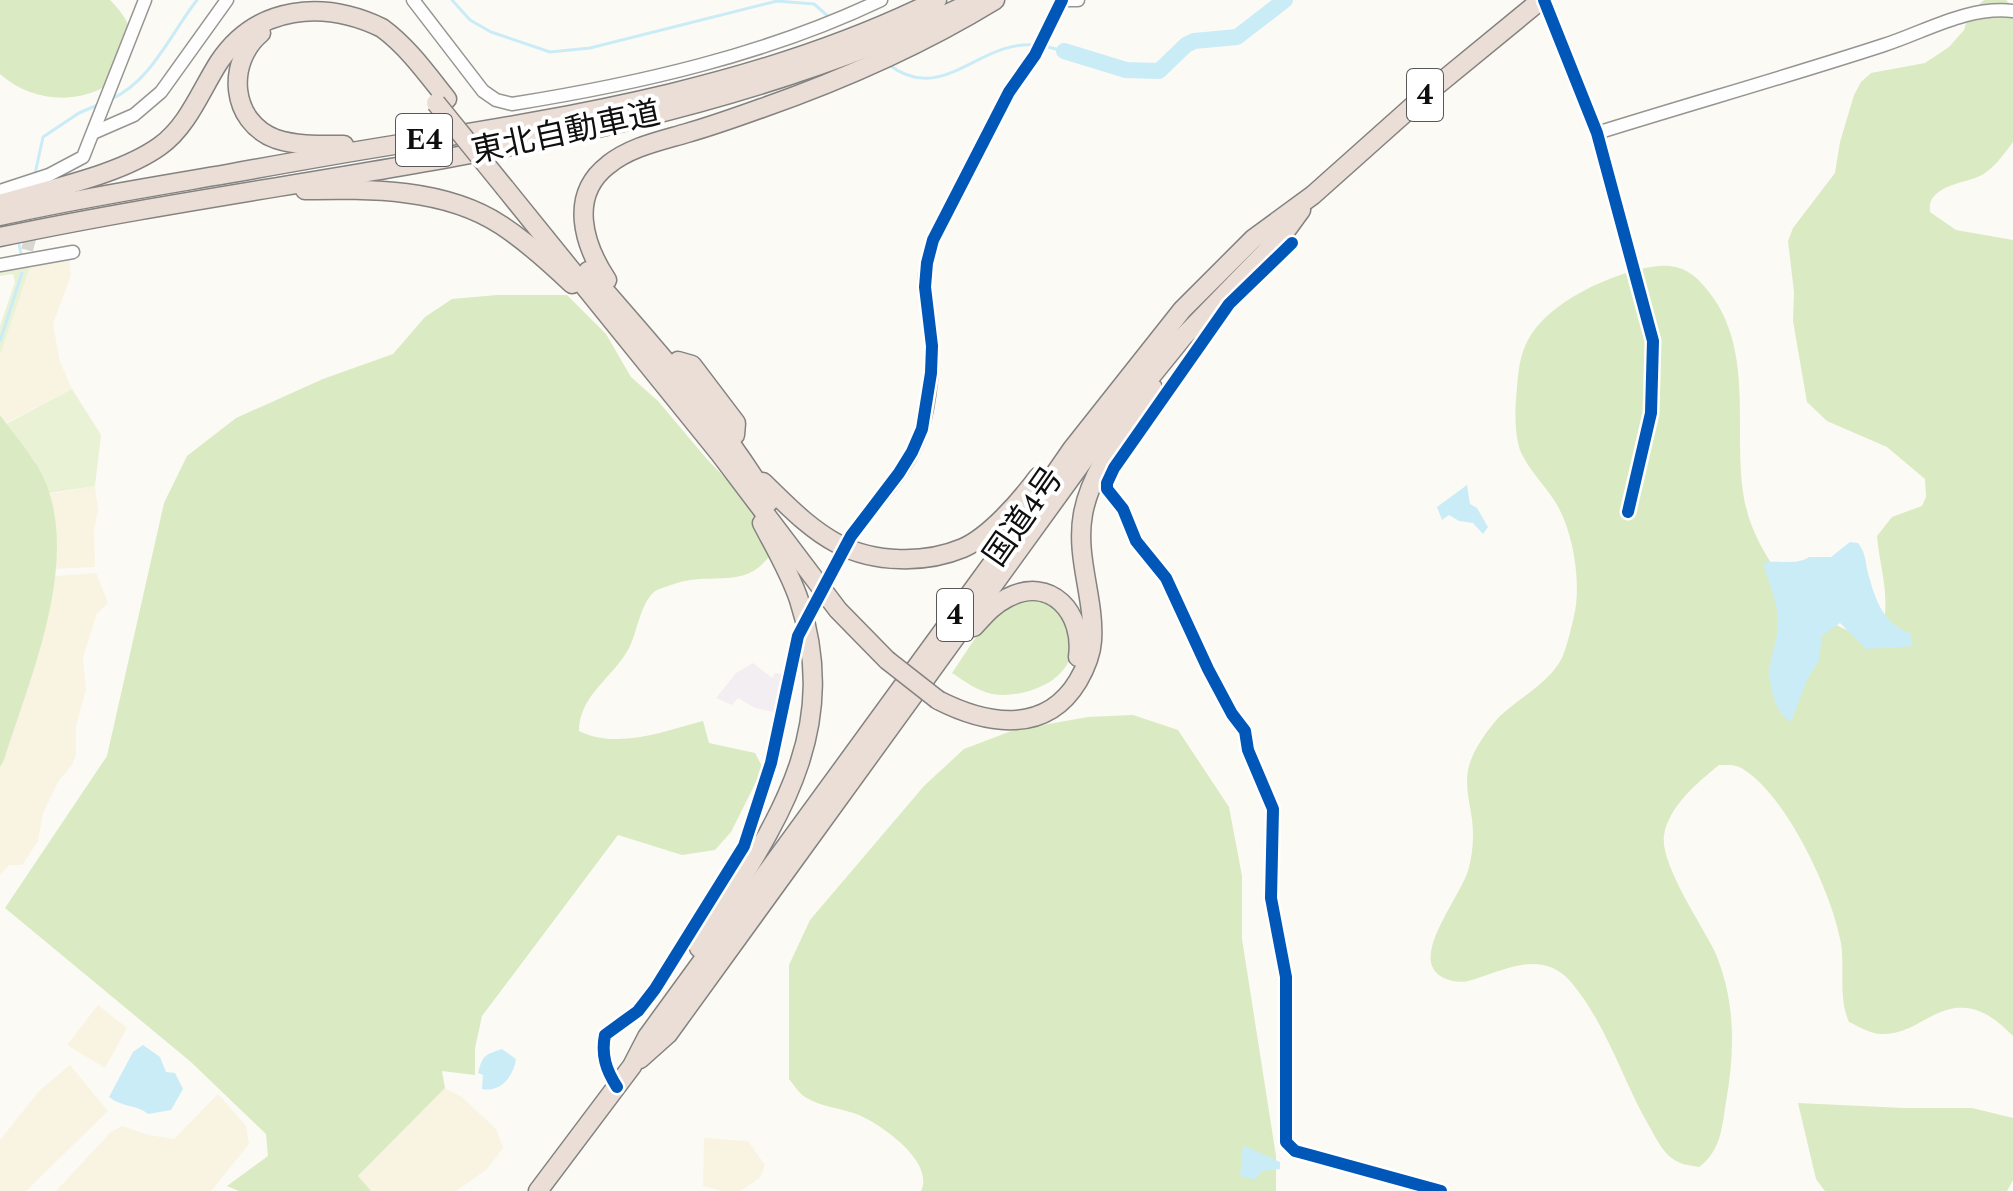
<svg xmlns="http://www.w3.org/2000/svg" width="2013" height="1191" font-family="Spectral,'Noto Sans JP',serif">
<style>
.industrial{fill:#f3eef1}
.farmland{fill:#f9f4e1}
.green{fill:#e9f2d5}
.forest{fill:#daeac2}
.water{fill:#caecf7}
.lines{fill:none;stroke-linecap:round;stroke-linejoin:round}
.stream{stroke:#caecf7;stroke-width:3}
.river{stroke:#caecf7;stroke-width:16}
.minor-tunnel{stroke:#d8d7d2;stroke-width:12;stroke-dasharray:12 6;stroke-linecap:butt}
.minor-casing{stroke:#969593;stroke-width:15}
.highway-casing{stroke:#838280;stroke-width:21}
.minor{stroke:#fffefe;stroke-width:12}
.highway{stroke:#eaded6;stroke-width:18}
.highway-bridge-casing{stroke:#838280;stroke-width:21;stroke-linecap:butt}
.highway-bridge{stroke:#eaded6;stroke-width:18}
.cycleway-casing{stroke:#fff;stroke-width:17}
.cycleway{stroke:#0057b8;stroke-width:12}
.labels{text-anchor:middle;dominant-baseline:central;stroke-width:8;stroke-linejoin:round;paint-order:stroke}
.shield{fill:#fff;stroke:#575757;stroke-width:2}
.shield-label{font-size:30px;font-weight:bold;fill:#0f0f0f}
.street-label{font-size:32px;fill:#0f0f0f;stroke:#fff}
</style>
<rect width="100%" height="100%" fill="#fcfaf5"/>
<polygon class="industrial" points="753,663 772,678 775,673 786,674 779,713 755,708 738,698 732,705 716,698 736,673"/>
<g class="farmland">
<polygon points="69,259 71,275 53,324 60,362 72,389 6,423 0,414 0,355 31,264"/>
<polygon points="95,486 98,511 94,530 95,567 55,569 56,530 49,494"/>
<polygon points="96,573 108,603 97,613 83,657 86,689 76,726 76,755 72,765 59,780 43,813 38,841 22,865 9,865 0,875 0,767 4,760 43,635 54,576"/>
<polygon points="98,1005 127,1028 105,1068 67,1045"/>
<polygon points="70,1065 108,1111 26,1191 0,1191 0,1140 40,1090"/>
<polygon points="445,1088 462,1097 496,1129 503,1148 486,1170 456,1191 371,1191 358,1177"/>
<polygon points="218,1094 246,1126 249,1144 211,1191 56,1191 111,1132 122,1126 149,1135 174,1139"/>
<polygon points="704,1138 748,1141 765,1165 760,1178 740,1191 722,1191 703,1186"/>
</g>
<g class="green">
<polygon points="31,264 0,355 0,326 15,282 13,274 0,276 0,268"/>
<polygon points="72,389 101,435 95,486 49,493 34,460 6,424"/>
</g>
<g class="forest">
<path d="M0 0H110C181 69 67 134 0 74Z"/>
<path d="M1984 0H2006L2013 7V142C2004 154 1994 168 1982 175 1965 184 1926 185 1930 212L1956 230 2013 240V1036C1990 1013 1969 999 1936 1014 1919 1022 1904 1034 1884 1034 1872 1035 1860 1027 1849 1022 1838 998 1845 969 1841 943 1832 893 1787 796 1743 769 1736 764 1727 765 1719 765 1698 782 1668 807 1664 836 1660 864 1702 925 1715 952 1736 1002 1735 1051 1726 1102 1722 1127 1721 1151 1699 1167 1686 1165 1678 1164 1668 1155 1660 1147 1655 1136 1649 1126 1622 1079 1607 1025 1571 982 1541 947 1503 972 1468 981 1456 984 1437 979 1432 966 1423 942 1460 895 1468 871 1473 854 1474 836 1472 819 1469 799 1463 780 1471 760 1476 746 1489 728 1499 717 1519 698 1549 683 1562 658 1567 646 1571 629 1574 616 1582 583 1573 528 1554 500 1543 483 1528 469 1520 450 1515 435 1515 414 1516 399 1518 378 1518 358 1528 340 1548 302 1610 274 1651 267 1678 262 1693 271 1709 292 1760 357 1727 448 1749 518 1760 551 1781 581 1806 603 1817 613 1843 632 1858 633 1865 634 1876 630 1883 628 1890 592 1880 570 1877 536L1892 517 1922 506 1926 497 1925 479 1887 447 1827 421 1807 402 1793 321 1794 292 1788 241 1793 228 1835 173 1840 142 1854 95 1861 82 1871 73 1925 63 1949 47 1964 30 1969 14Z"/>
<path d="M497 295H567L606 334 631 377 658 401 706 458 725 478 763 505 778 542C750 597 714 568 671 585 666 587 657 589 654 592 640 604 637 633 629 648 614 677 579 695 579 731 618 750 664 731 703 721L709 743 755 753 763 768 731 832 715 850 682 855 618 835 482 1016 475 1048V1075L442 1071 445 1088 358 1176 371 1191H239L227 1186 268 1156 266 1134 191 1062 5 908 107 756 164 503 187 456 236 418 323 379 393 354 425 317 452 299Z"/>
<path d="M0 415C16 438 37 459 47 486 78 569 29 680 4 760L0 767Z"/>
<path d="M1040 599 1066 616C1068 626 1072 638 1072 648 1070 683 1021 699 992 694 978 691 964 681 952 673L982 628 999 608Z"/>
<path d="M1133 715 1178 730 1229 807 1242 876V939L1276 1156V1191H921C935 1162 882 1125 859 1115 842 1108 820 1107 805 1097 799 1093 793 1084 789 1079V965L810 920 924 786 964 749 1014 730 1088 717Z"/>
<polygon points="1798,1103 1904,1108 1972,1108 2013,1118 2013,1180 2007,1191 1825,1191 1816,1179"/>
</g>
<g class="water">
<polygon points="1467,485 1470,504 1477,508 1488,527 1483,534 1473,523 1459,521 1449,515 1442,520 1437,507"/>
<path d="M1850 542 1858 543C1866 553 1865 561 1868 573 1875 599 1883 624 1910 633L1913 646 1866 649 1840 623 1822 636 1819 660 1807 680 1791 722C1773 712 1767 679 1771 660 1774 645 1779 634 1778 617 1776 599 1768 580 1763 563 1779 559 1796 566 1809 557H1831Z"/>
<path d="M143 1045 160 1057 166 1072 175 1073 183 1089 171 1110 148 1114C138 1105 121 1107 109 1097L133 1052Z"/>
<path d="M502 1049 516 1059C514 1076 500 1093 482 1089L483 1075 478 1073C483 1055 484 1055 502 1049Z"/>
<polygon points="1243,1145 1280,1162 1280,1169 1263,1171 1255,1180 1240,1176"/>
</g>
<g class="lines">
<g class="stream">
<polyline points="452,0 470,20 491,32 550,52 590,48 777,1 814,4 829,17"/>
<polyline points="1044,46 1064,51"/>
<path d="M888 64C943 107 978 39 1037 45"/>
<path d="M111 99C151 82 171 33 197 0"/>
<polyline points="35,174 43,137 79,113 100,104"/>
<polyline points="19,244 21,254"/>
<polyline points="0,341 22,273"/>
</g>
<polyline class="river" points="1064,51 1126,70 1159,71 1186,45 1194,41 1237,37 1285,0"/>
<g class="minor-tunnel">
<polyline points="27,250 39,205"/>
<polyline points="804,626 848,543"/>
</g>
<g class="minor-casing">
<g id="minor">
<path d="M413 0 483 91 496 100 512 104C637 84 766 55 881 0"/>
<polyline points="1061,0 1078,0"/>
<polyline points="1544,0 1597,133 1653,341 1651,413 1628,512"/>
<polyline points="95,132 134,115 161,92 227,0"/>
<path d="M1597 133C1693 103 1789 76 1884 45 1927 31 1967 6 2013 11"/>
<polyline points="0,191 49,175 83,157 145,0"/>
<polyline points="1292,243 1229,304 1114,468 1107,483 1107,489 1123,509 1136,541 1166,578 1208,669 1232,714 1245,731 1248,750 1273,809 1271,898 1286,977 1286,1142 1295,1151 1310,1155 1441,1191"/>
<polyline points="0,265 73,252"/>
<path d="M851 536C871 508 897 482 913 452 928 421 932 383 932 350 932 329 926 309 925 288 924 271 928 256 933 240L1009 92 1035 55 1062 0"/>
<path d="M617 1087C606 1070 601 1055 605 1035L638 1011 655 989 744 846 771 763 798 636"/>
</g>
</g>
<g class="highway-casing">
<g id="highway">
<path d="M261 33C226 62 230 122 276 139 297 146 322 145 344 145"/>
<polyline points="505,188 720,454 838,610 887,660"/>
<path d="M305 190C370 189 445 188 501 225 527 242 550 263 572 284"/>
<path d="M0 204C48 189 120 175 160 146 188 126 201 90 219 62 257 5 324 0 382 28 408 47 427 74 447 99"/>
<path d="M0 216C75 199 151 187 227 174 282 164 338 154 394 145 578 116 768 84 937 0"/>
<path d="M0 237C327 168 672 150 976 0"/>
<path d="M588 271C652 346 719 417 769 502"/>
<path d="M607 280C584 245 568 196 608 165 630 147 660 141 687 133 712 126 737 117 762 108 842 80 923 44 995 0"/>
<polyline points="678,361 692,365 736,423 735,435"/>
<path d="M763 482C786 504 809 529 838 544 874 563 925 564 963 548 990 536 1020 501 1038 477"/>
<path d="M974 627C984 616 993 605 1007 598 1051 575 1084 613 1078 657"/>
<path d="M938 700C985 724 1045 736 1078 681 1085 669 1091 656 1092 641 1095 599 1075 557 1083 514 1091 468 1128 426 1153 388"/>
<path d="M699 948C767 834 845 741 799 600 790 573 775 548 762 523"/>
<polyline points="640,1059 668,1034 1086,457 1183,337 1285,232 1301,210"/>
<polyline points="538,1191 632,1066 647,1037 671,1004 1007,543 1072,449 1182,310 1253,239 1313,195 1424,96 1541,0"/>
</g>
</g>
<use href="#minor" class="minor"/>
<use href="#highway" class="highway"/>
<g class="highway-bridge-casing">
<g id="highway-bridge">
<polyline points="436,103 505,188"/>
<polyline points="887,660 938,700"/>
</g>
</g>
<use href="#highway-bridge" class="highway-bridge"/>
<g class="cycleway-casing">
<g id="cycleway">
<polyline points="1544,0 1597,133 1653,341 1651,413 1628,512"/>
<polyline points="1292,243 1229,304 1114,468 1107,483 1107,489 1123,509 1136,541 1166,578 1208,669 1232,714 1245,731 1248,750 1273,809 1271,898 1286,977 1286,1142 1295,1151 1310,1155 1441,1191"/>
<path d="M617 1087C606 1070 601 1055 605 1035L638 1011 655 989 744 846 771 763 798 636 851 536 899 473 912 452 922 429 931 373 932 346 925 287 927 263 933 240 1009 92 1035 55 1062 0"/>
</g>
</g>
<use href="#cycleway" class="cycleway"/>
</g>
<g class="labels">
<g class="shield">
<rect x="1407" y="69" width="36" height="52" rx="6"/>
<rect x="396" y="114" width="56" height="52" rx="6"/>
<rect x="937" y="589" width="36" height="52" rx="6"/>
</g>
<g class="shield-label">
<text x="1425" y="95">4</text>
<text x="424" y="140">E4</text>
<text x="955" y="615">4</text>
</g>
<g class="street-label">
<text transform="translate(566 133) rotate(-12)">東北自動車道</text>
<text transform="translate(1024 517) rotate(-55)">国道4号</text>
</g>
</g>
</svg>
